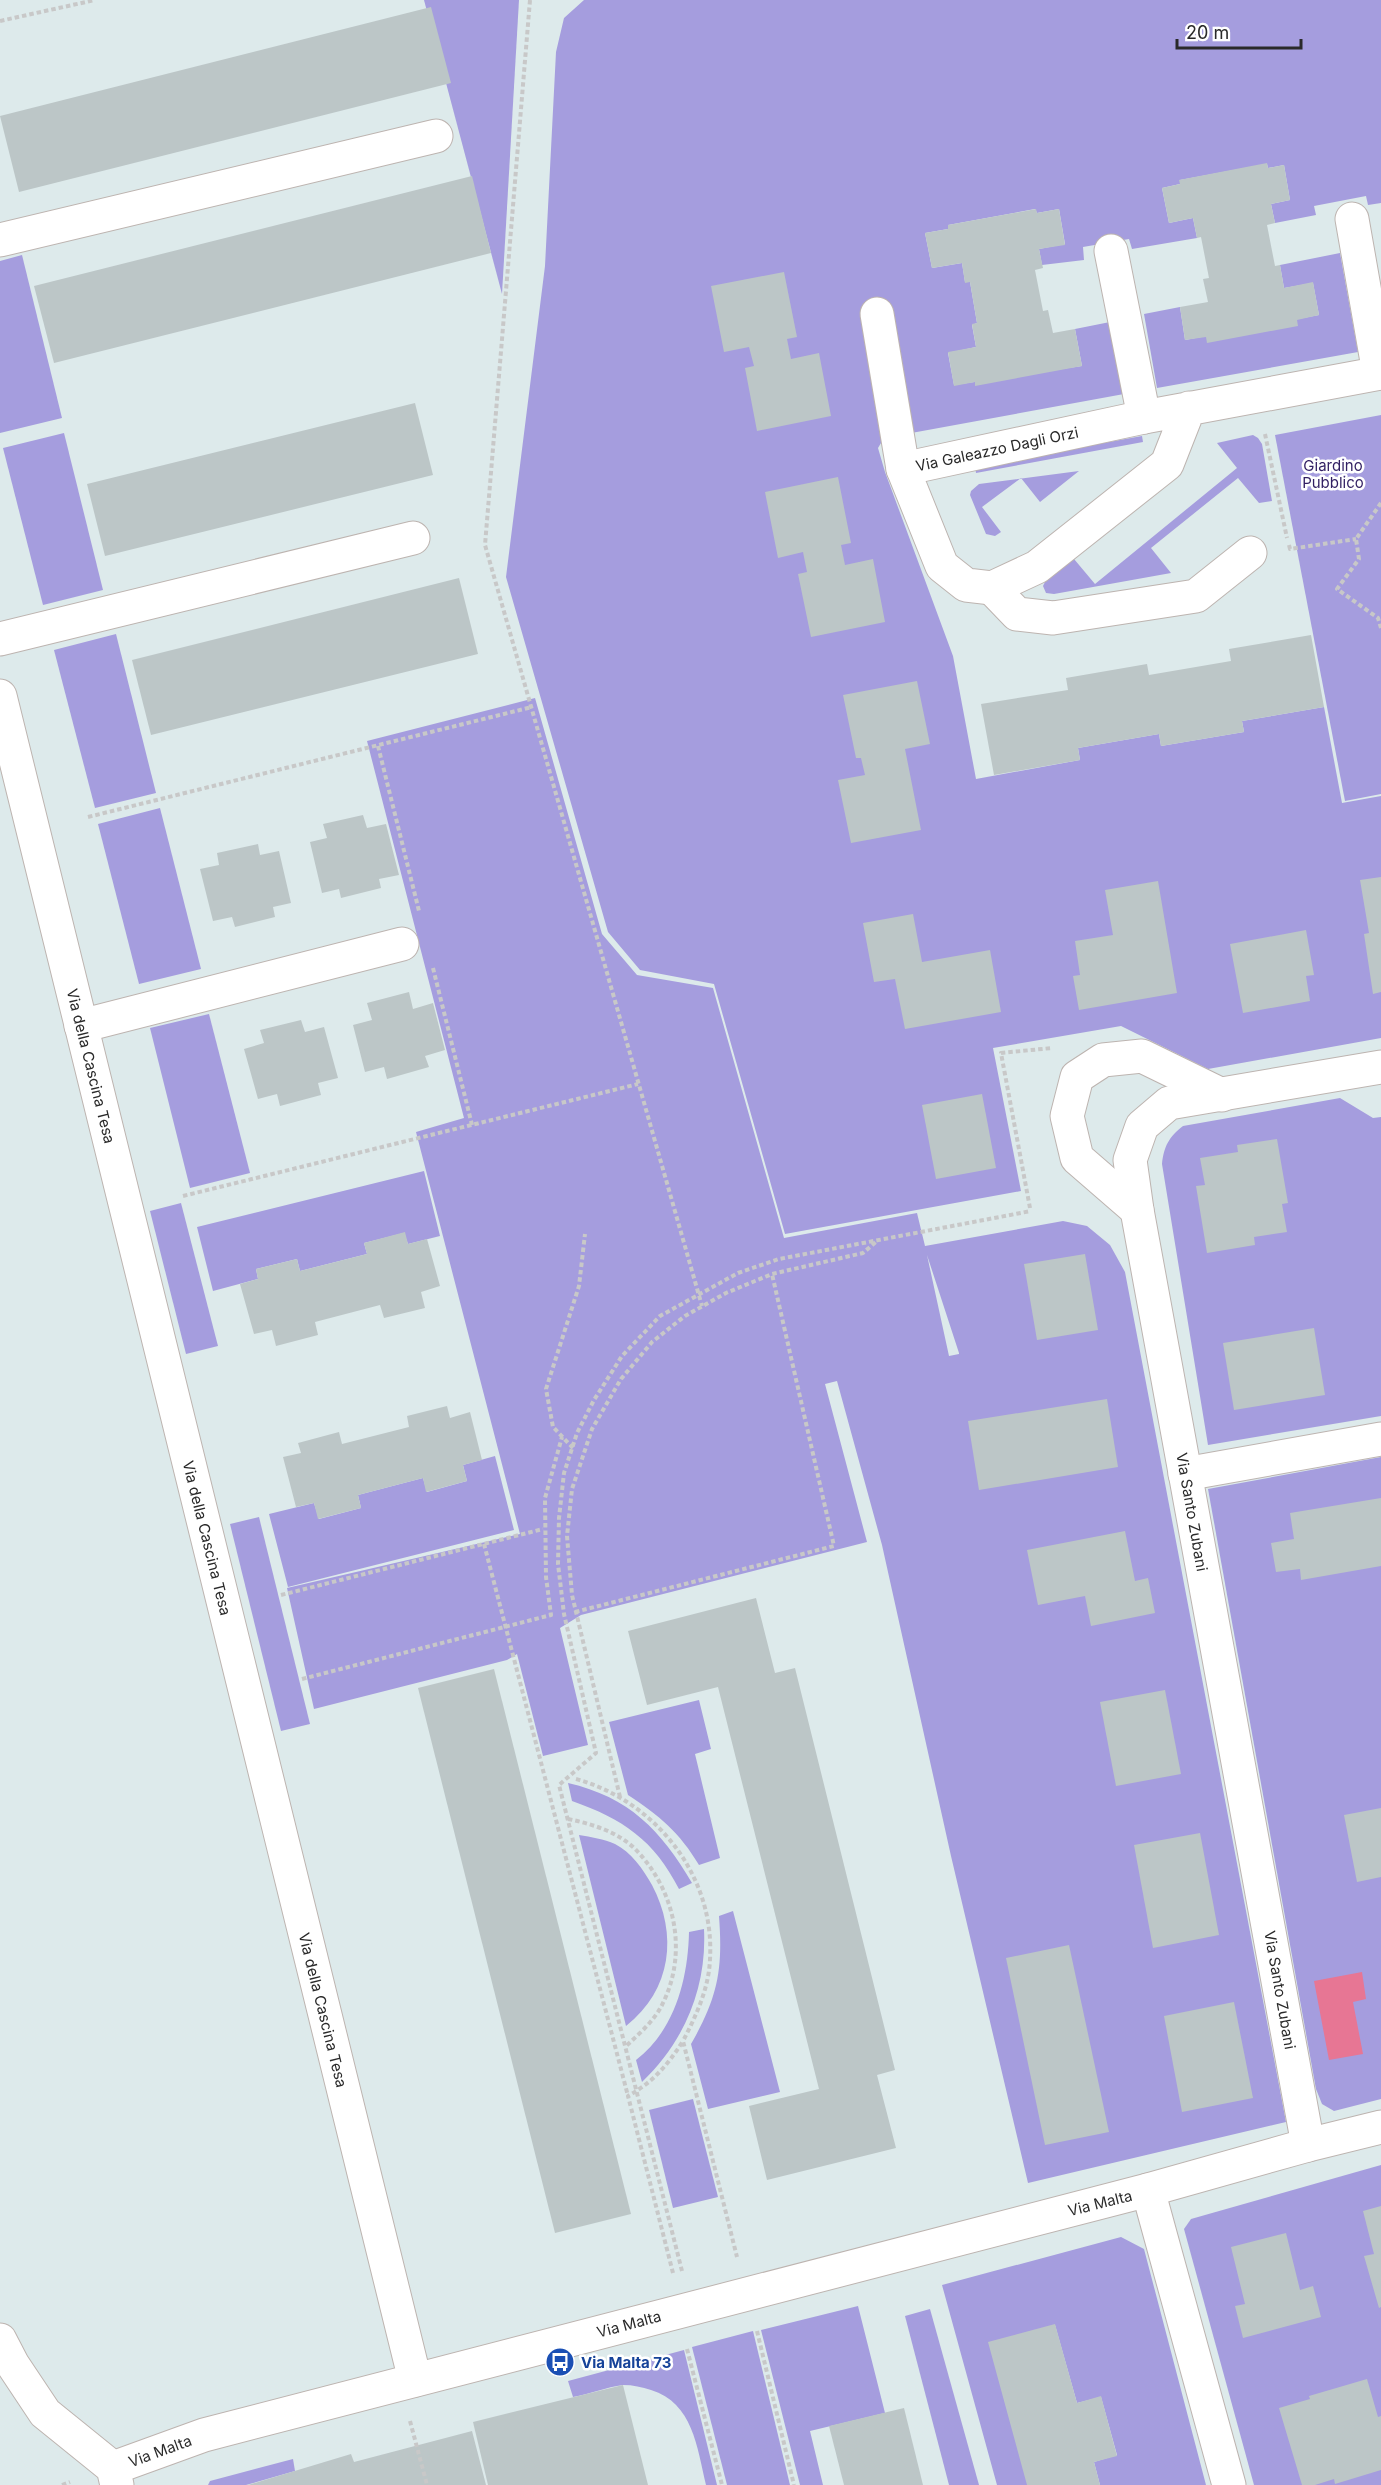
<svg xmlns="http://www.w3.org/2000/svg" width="1381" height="2485" font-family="Inter,sans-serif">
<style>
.green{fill:#a59dde;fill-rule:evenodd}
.water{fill:#e77694}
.building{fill:#bcc6c7}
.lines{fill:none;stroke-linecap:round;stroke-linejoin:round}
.minor-casing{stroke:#bdb4b0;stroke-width:35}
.path{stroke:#c8c8c8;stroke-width:4;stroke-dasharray:4.5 3;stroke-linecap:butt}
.minor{stroke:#fff;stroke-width:33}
.labels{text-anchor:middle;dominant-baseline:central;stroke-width:5;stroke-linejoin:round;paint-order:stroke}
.street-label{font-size:15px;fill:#2a2a2a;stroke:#fff}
.park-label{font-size:15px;fill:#311f62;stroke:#fff}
.transit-label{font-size:15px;font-weight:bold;fill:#164399;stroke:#fff;text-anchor:start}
</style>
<rect width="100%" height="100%" fill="#ddeaeb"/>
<g class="green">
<polygon points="424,0 519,0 502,294"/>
<polygon points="584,0 1381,0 1381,203 1368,205 1366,196 1314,206 1316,215 1275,223 1271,204 1290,200 1284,165 1268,168 1267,164 1180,180 1180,184 1162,188 1169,223 1193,218 1197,238 1132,249 1129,239 1083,247 1084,260 1042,265 1039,249 1065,244 1059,209 1037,213 1035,209 948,225 948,229 925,233 932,268 962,263 965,282 970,282 977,323 972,325 976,347 948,353 954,385 1082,366 1075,329 1110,322 1124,394 884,438 878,448 885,472 953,656 976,779 1080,760 1078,748 1159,734 1161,746 1244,732 1242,721 1324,707 1342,803 1381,796 1381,1038 1208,1069 1121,1026 993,1048 1021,1191 785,1234 714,984 640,970 608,932 506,577 545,266 556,52 564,18"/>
<polygon points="1340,253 1358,352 1157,388 1144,314 1180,307 1185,340 1319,315 1313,283 1284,288 1280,265"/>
<polygon points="22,255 62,418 0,433 0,261"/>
<polygon points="1381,415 1381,794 1345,801 1275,435"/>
<polygon points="64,433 103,590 43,605 3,448"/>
<polygon points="1253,435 1258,438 1262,444 1272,501 1259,503 1238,478 1151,548 1171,573 1054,594 1046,593 1043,586 1047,578 1074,559 1095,584 1237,468 1217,443"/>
<polygon points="1142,436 1143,442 976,473 975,466"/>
<polygon points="1079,471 1040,502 1021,478 982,507 1001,532 995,536 986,534 970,495 971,491 979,484"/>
<polygon points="116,634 156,793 95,808 54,650"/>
<path d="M535 698 602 934 637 975 713 988 784 1238 917 1213 925 1246 1063 1221 1087 1226 1110 1245 1125 1272 1286 2122 1028 2183 951 1856 882 1545 837 1381 825 1384 867 1542 581 1615 560 1628 588 1745 543 1756 517 1654 507 1660 314 1709 287 1588 520 1534 416 1132 464 1118 367 741ZM927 1255 959 1353V1354L949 1356Z"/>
<polygon points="160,808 201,969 139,984 98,824"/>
<polygon points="209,1014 250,1173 190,1188 150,1028"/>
<path d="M1340 1098 1373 1118 1381 1117V1416L1208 1445 1162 1164C1164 1146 1169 1137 1183 1126Z"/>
<polygon points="424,1171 440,1236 408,1244 404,1233 364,1243 367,1254 300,1271 297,1259 256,1269 258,1279 213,1291 197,1227"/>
<polygon points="181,1203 218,1346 186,1354 150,1211"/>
<polygon points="495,1456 514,1530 288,1587 269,1514 314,1503 319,1519 361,1508 358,1495 423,1478 427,1492 467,1481 463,1465"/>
<polygon points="1381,1457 1381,2099 1334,2111 1322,2104 1316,2089 1208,1489"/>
<polygon points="259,1517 310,1724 281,1731 230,1524"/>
<path d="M699 1700 711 1749 695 1754 720 1858 699 1865C680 1833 659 1815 628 1795L609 1722Z"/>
<path d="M568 1783C629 1797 661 1830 692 1883L679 1889C654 1840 623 1819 572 1801Z"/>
<path d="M579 1835C591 1837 604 1839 615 1844 631 1852 643 1869 652 1885 678 1934 672 1990 626 2026Z"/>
<path d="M733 1911 780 2092 708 2109 691 2044C718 1997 723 1970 719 1916Z"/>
<path d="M704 1929C707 1988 684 2042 642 2082L636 2060C675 2030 688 1979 689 1932Z"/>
<polygon points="693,2099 718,2197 673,2208 649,2110"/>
<polygon points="1381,2165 1381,2485 1254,2485 1184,2229 1191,2219"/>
<polygon points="1121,2237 1144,2249 1206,2485 1100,2485 1094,2462 1117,2455 1101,2397 1077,2403 1055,2325 1027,2485 997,2485 942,2285"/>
<polygon points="858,2306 885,2413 810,2431 823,2485 800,2485 761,2330"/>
<polygon points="930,2309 979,2485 949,2485 905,2316"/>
<polygon points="753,2331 790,2485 727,2485 692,2347"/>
<path d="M684 2350 717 2485H706C697 2447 693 2403 651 2390 642 2387 633 2385 623 2385 607 2387 589 2394 573 2397L568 2381Z"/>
<polygon points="293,2459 295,2471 246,2485 208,2485 210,2481"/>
</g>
<polygon class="water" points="1362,1972 1366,1999 1353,2002 1363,2054 1329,2060 1314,1981"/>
<g class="building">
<polygon points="431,7 451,83 19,192 0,116"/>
<polygon points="1267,163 1268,168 1284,165 1290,200 1271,204 1275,223 1267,225 1275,266 1280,265 1284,288 1313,282 1319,315 1297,320 1298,326 1207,343 1206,337 1185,340 1180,307 1208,302 1203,279 1209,278 1201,237 1197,238 1193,218 1169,223 1162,188 1180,184 1179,180"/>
<polygon points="472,176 491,253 54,363 34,286"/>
<polygon points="1036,209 1037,213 1059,209 1065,245 1039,249 1043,268 1035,270 1043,311 1048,310 1053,333 1075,329 1082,366 975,386 975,382 954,386 948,352 976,347 972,324 977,323 970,282 965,283 962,263 932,268 925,233 948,229 948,225"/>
<polygon points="784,272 797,337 787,339 791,359 819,353 831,416 757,431 745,368 754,366 749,347 724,352 711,286"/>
<polygon points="415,403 433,475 105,556 87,484"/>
<polygon points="838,477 851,543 841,545 845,565 873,559 885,622 811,637 798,574 807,572 803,552 778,558 765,492"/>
<polygon points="459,578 478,654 151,735 132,660"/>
<polygon points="1311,635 1324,707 1242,721 1244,732 1161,746 1159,734 1078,748 1080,760 994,775 981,704 1068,690 1066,678 1147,664 1149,675 1231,661 1229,649"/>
<polygon points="917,681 930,744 905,749 921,830 851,843 838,780 865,775 861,758 856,758 843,695"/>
<polygon points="363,815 367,828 386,824 399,875 379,879 381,888 341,898 339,889 322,893 310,842 327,838 323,824"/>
<polygon points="258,844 260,855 279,851 291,903 273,907 275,917 235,927 232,917 213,921 200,869 219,865 217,853"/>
<polygon points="1381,877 1381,992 1373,994 1364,934 1369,933 1360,880"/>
<polygon points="1158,881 1177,993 1079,1010 1073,976 1080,975 1075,941 1113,935 1105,890"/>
<polygon points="913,914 922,962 990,950 1001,1012 905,1029 895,979 874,982 863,923"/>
<polygon points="1306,930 1314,975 1306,976 1310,1001 1243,1013 1230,944"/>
<polygon points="409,992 413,1009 433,1003 445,1050 425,1056 429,1067 387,1079 384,1067 365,1072 353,1025 372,1020 367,1003"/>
<polygon points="301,1020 305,1032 324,1027 338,1078 318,1083 321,1095 280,1106 277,1094 258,1099 244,1049 264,1043 260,1030"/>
<polygon points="982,1094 996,1168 936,1179 922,1105"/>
<polygon points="1277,1139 1288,1203 1282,1204 1287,1232 1254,1237 1255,1245 1207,1253 1196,1186 1205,1185 1200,1158 1238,1152 1237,1145"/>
<polygon points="405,1232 408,1244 427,1239 440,1286 421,1292 425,1308 384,1318 380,1305 315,1322 318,1335 276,1346 272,1330 254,1334 240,1284 258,1279 256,1269 297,1259 300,1271 367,1254 364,1243"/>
<polygon points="1085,1254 1098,1330 1037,1340 1024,1264"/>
<polygon points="1314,1328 1325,1395 1234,1410 1223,1343"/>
<polygon points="1107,1399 1118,1467 979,1490 968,1421"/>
<polygon points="447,1406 450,1418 470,1412 482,1460 463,1465 467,1481 426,1492 423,1478 358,1495 361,1508 318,1519 314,1503 296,1507 283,1457 301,1453 298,1443 339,1432 342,1444 409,1427 407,1416"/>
<polygon points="1381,1498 1381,1566 1301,1580 1300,1569 1276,1572 1271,1543 1294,1539 1290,1513"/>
<polygon points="1125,1531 1135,1581 1148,1578 1155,1613 1091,1626 1085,1596 1038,1605 1027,1550"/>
<polygon points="756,1598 775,1673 795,1668 895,2070 877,2075 896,2148 767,2180 749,2106 819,2089 718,1687 647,1705 628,1631"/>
<polygon points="494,1669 631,2214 555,2233 418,1688"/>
<polygon points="1165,1690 1181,1774 1116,1786 1100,1702"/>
<polygon points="1381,1808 1381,1877 1357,1882 1344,1815"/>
<polygon points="1200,1833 1219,1935 1153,1948 1134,1845"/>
<polygon points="1069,1945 1109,2132 1045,2145 1006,1958"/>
<polygon points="1234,2002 1253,2098 1182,2112 1164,2016"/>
<polygon points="1381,2206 1381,2307 1379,2308 1364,2256 1374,2254 1363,2211"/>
<polygon points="1286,2233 1300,2290 1313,2286 1321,2317 1243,2338 1235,2306 1245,2304 1231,2247"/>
<polygon points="1055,2324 1077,2403 1101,2396 1117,2456 1094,2462 1100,2485 1027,2485 988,2342"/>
<polygon points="1367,2379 1378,2417 1381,2416 1381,2470 1335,2484 1334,2479 1315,2485 1302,2485 1279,2408 1310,2399 1309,2396"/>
<polygon points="623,2385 648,2485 488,2485 473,2422"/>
<polygon points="904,2408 923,2485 844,2485 829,2426"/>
<polygon points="472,2431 486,2485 248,2485 351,2454 354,2462"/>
</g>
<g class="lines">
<g class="minor-casing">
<g id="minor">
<polyline points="1352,219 1379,373"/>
<polyline points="0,240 436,136"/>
<polyline points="1111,251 1144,417"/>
<polyline points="877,314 903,469"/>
<polyline points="1189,408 1167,464 1037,567 992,588 966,585 942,566 903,469 1144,417 1381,373"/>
<polyline points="992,588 1017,614 1053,618 1196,596 1250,553"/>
<polyline points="0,639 413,538"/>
<polyline points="0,696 415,2380"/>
<polyline points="81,1026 402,944"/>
<polyline points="1137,1210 1077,1158 1067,1116 1077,1077 1103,1060 1142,1056 1222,1095"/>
<polyline points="1185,1474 1381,1439"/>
<polyline points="1308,2145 1137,1210 1130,1160 1142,1126 1169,1103 1381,1067"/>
<polyline points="1148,2190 1229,2485"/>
<polyline points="0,2340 13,2365 45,2413 113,2468 117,2485"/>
<polyline points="113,2468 204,2435 1148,2190 1308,2145 1381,2127"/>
</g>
</g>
<g class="path">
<polyline points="530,0 485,545 702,1306"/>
<polyline points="0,21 95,0"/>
<polyline points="1265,434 1287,538"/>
<polyline points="1381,503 1356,539 1359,559 1337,589 1378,618 1381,628"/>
<polyline points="1289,545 1290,549 1356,539"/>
<polyline points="378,746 419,911"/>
<polyline points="88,817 532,707"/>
<polyline points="433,968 472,1125"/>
<polyline points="183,1196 638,1084"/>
<polyline points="1030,1208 1001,1053 1052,1048"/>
<polyline points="573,1448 553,1427 546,1389 579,1286 585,1234"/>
<polyline points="484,1544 628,2096"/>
<polyline points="281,1595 543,1529"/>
<polyline points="575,1612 834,1546 772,1274"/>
<polyline points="302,1679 551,1615 546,1577 545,1498 562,1437"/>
<path d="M576 1779C655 1801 715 1875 710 1959 709 1988 696 2016 683 2041"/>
<polyline points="620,1797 572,1595 567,1536 572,1489 592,1429 621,1379 652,1342 685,1316 726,1293 772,1274 863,1253 877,1241"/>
<path d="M568 1819C593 1824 621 1833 638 1852 676 1893 688 1954 662 2005 654 2021 639 2034 626 2046"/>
<polyline points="682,2271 559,1785 596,1753 564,1614 558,1564 559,1518 564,1473 577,1433 594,1400 622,1356 660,1316 738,1273 779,1259 1031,1211"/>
<path d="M673 2273 628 2096C653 2082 667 2066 683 2041L737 2257"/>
<polyline points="757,2331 794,2485"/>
<polyline points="687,2349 722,2485"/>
<polyline points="410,2421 427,2485"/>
<polyline points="62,2485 70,2482"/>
</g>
<use href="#minor" class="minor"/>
</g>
<defs>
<g id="bus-disc" transform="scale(1.5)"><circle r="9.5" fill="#1a4fb4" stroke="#fff"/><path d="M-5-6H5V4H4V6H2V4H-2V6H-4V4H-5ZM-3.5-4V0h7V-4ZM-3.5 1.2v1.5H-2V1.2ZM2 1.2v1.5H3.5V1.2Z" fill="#fff"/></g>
</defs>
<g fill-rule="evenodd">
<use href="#bus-disc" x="560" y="2362"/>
</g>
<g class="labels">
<g class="street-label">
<text transform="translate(997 449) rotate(-12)">Via Galeazzo Dagli Orzi</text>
<text transform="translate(91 1066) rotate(76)">Via della Cascina Tesa</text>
<text transform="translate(1192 1512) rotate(80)">Via Santo Zubani</text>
<text transform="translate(207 1538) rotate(76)">Via della Cascina Tesa</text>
<text transform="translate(1280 1990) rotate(80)">Via Santo Zubani</text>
<text transform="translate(323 2010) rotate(76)">Via della Cascina Tesa</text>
<text transform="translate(1100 2203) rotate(-14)">Via Malta</text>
<text transform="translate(629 2324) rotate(-15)">Via Malta</text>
<text transform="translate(160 2451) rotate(-20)">Via Malta</text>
</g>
<g class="park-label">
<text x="1333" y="465">Giardino<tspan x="1333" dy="17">Pubblico</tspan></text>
</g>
<g class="transit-label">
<text x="581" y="2362">Via Malta 73</text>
</g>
</g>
<path d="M1177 39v9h124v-9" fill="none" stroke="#2a2a2a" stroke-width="3"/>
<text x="1186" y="39" font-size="18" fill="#2a2a2a" stroke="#ffffff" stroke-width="4.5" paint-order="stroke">20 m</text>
</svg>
